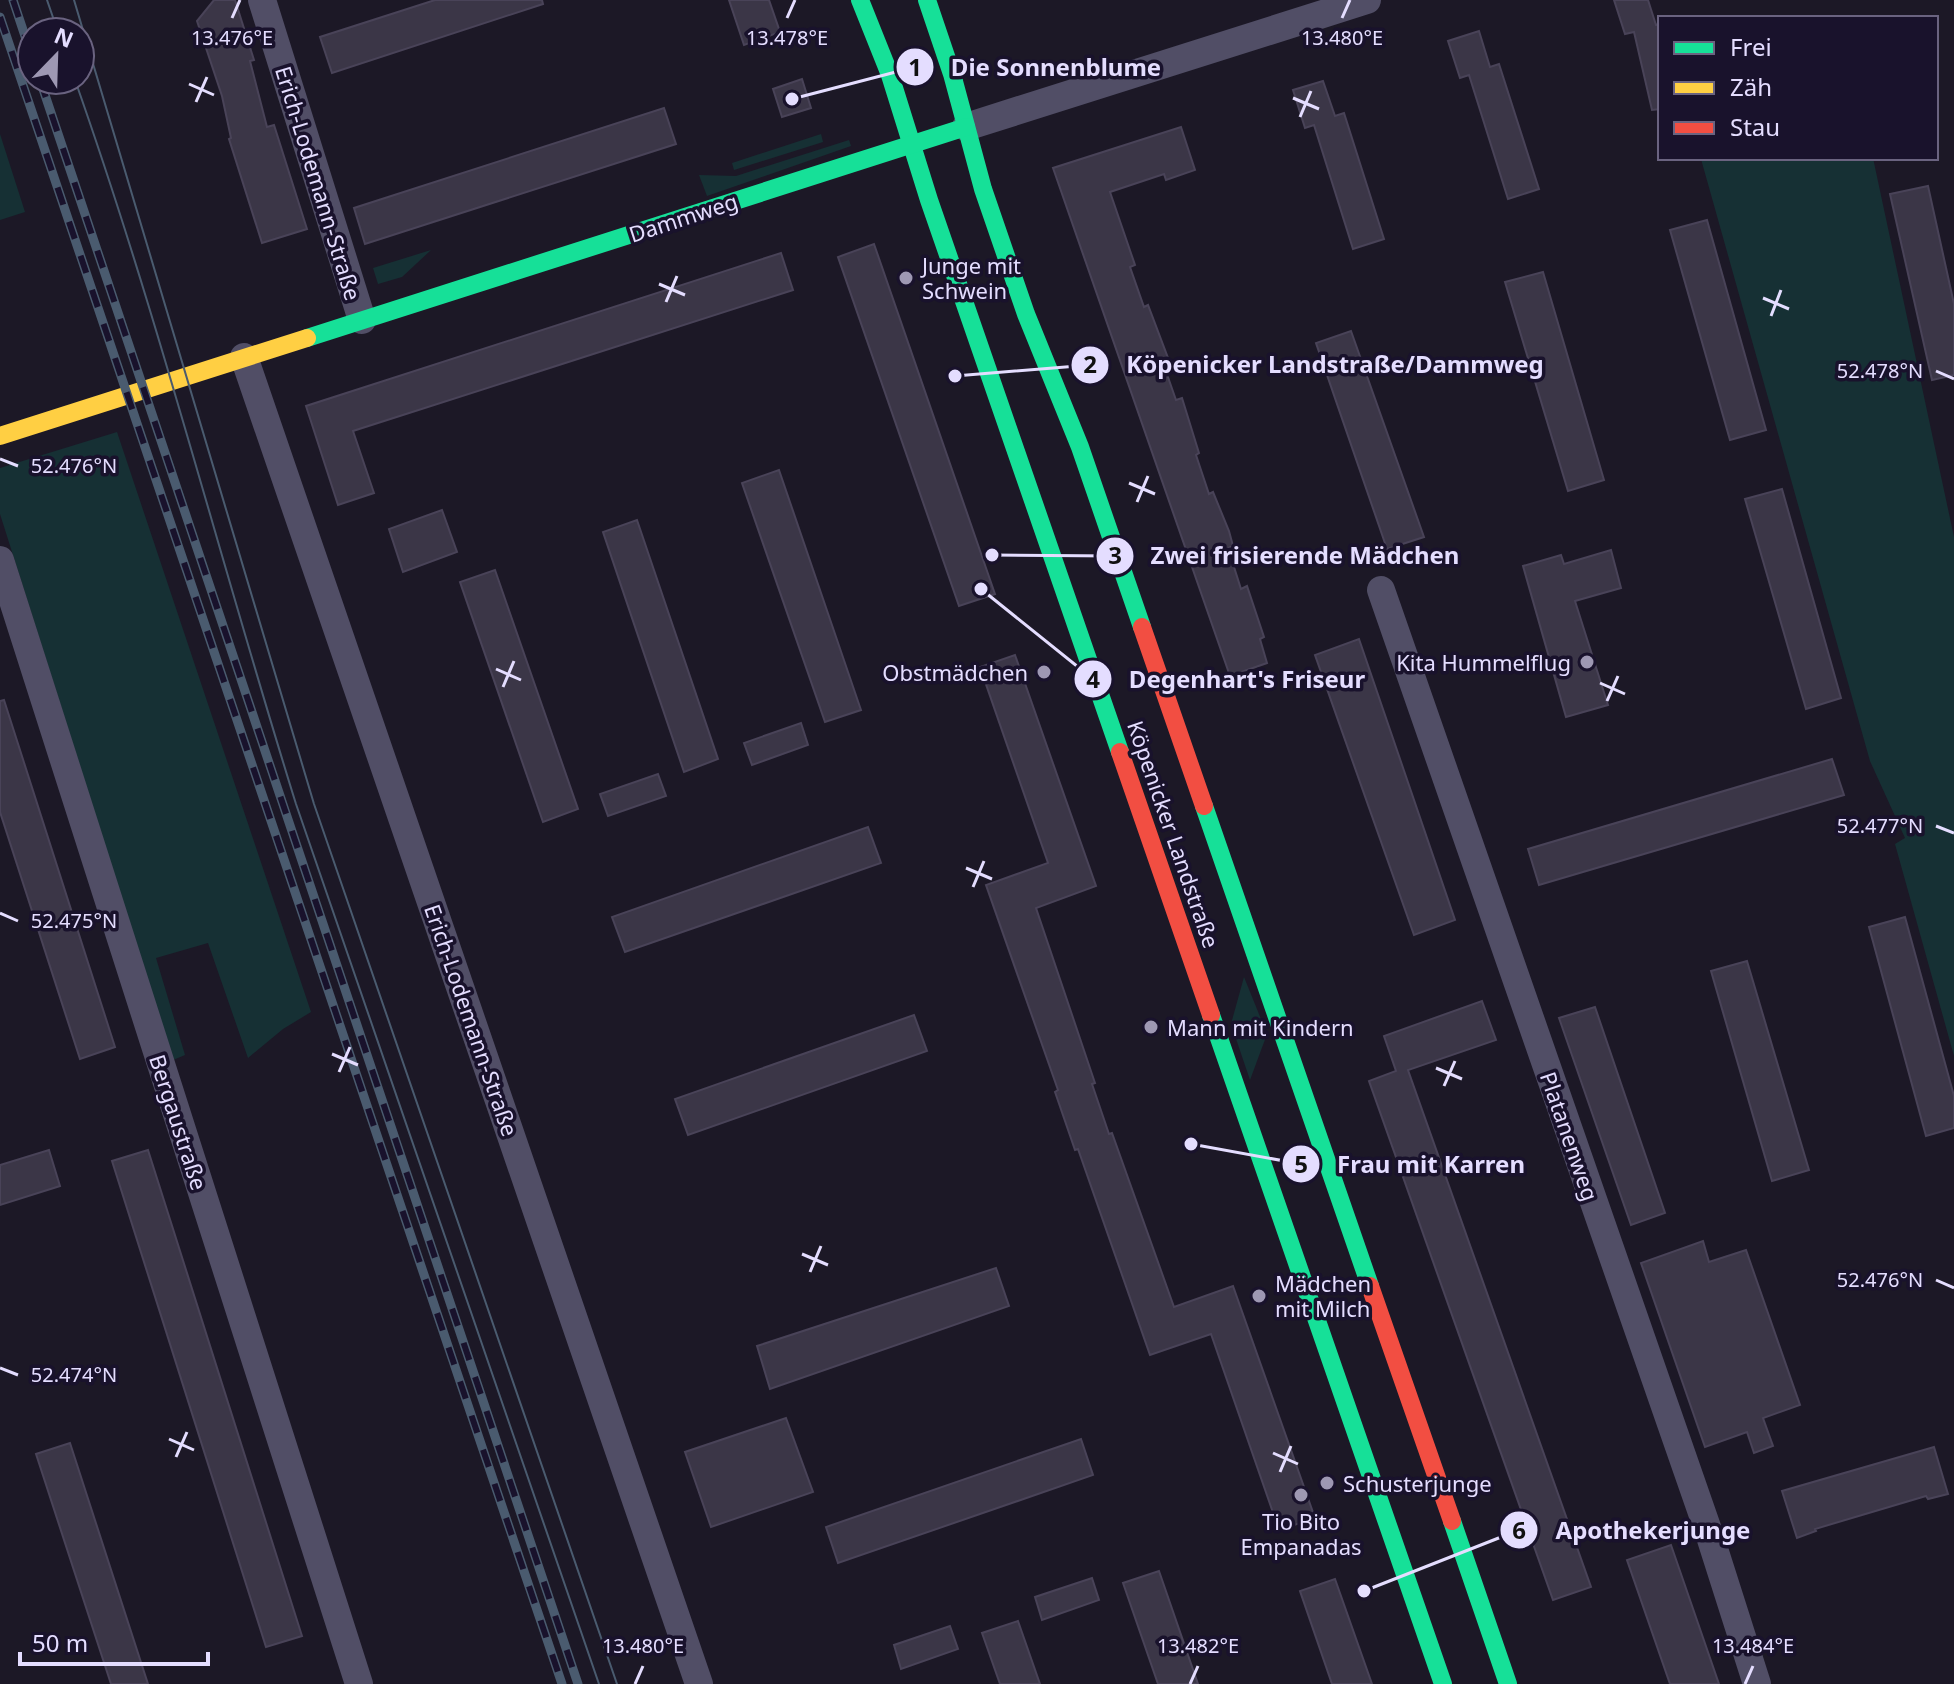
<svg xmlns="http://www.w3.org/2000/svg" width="1954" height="1684" font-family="'Noto Sans',sans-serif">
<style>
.green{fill:#163034}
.building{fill:#3b3647;stroke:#494358;stroke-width:2}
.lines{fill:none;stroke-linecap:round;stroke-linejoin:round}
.street{stroke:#514e66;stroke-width:28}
.fast{stroke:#16e098;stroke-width:18}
.slow{stroke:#ffcf43;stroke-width:18}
.jam{stroke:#f24e42;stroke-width:18}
.tram{stroke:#4a5b6f;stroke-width:2}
.rail-casing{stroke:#4a5b6f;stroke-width:9}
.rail{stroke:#19122c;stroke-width:6;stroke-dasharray:18;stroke-linecap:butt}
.ticks{fill:none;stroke:#e4ddff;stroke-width:3}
.poi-dot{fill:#9e98b3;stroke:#19122c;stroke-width:3}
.labels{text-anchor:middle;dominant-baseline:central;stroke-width:7;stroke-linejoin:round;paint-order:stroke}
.street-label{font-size:22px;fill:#e4ddff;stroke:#19122c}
.poi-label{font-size:22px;fill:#e4ddff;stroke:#19122c;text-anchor:start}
.ticks-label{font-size:20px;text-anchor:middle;fill:#e4ddff;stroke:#19122c;stroke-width:7;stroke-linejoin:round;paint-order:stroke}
.leader{fill:none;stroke:#e4ddff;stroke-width:3}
.callout-dot{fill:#e4ddff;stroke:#19122c;stroke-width:3}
.mark-label{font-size:24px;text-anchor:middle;font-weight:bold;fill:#111}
.callout-label{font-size:24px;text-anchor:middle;font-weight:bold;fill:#e4ddff;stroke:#19122c;stroke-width:7;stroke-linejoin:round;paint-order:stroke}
</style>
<rect width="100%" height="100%" fill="#1c1826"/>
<g class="green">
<polygon points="0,134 25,212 0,220"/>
<polygon points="821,134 823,142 734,170 732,163"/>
<polygon points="849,140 851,146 707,196 699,175 736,176"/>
<polygon points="1873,158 1954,537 1954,1056 1895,844 1905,838 1870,761 1701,159"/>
<polygon points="431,250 402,277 378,284 373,268"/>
<polygon points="117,432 311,1012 283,1029 248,1058 208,943 156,958 185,1055 173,1060 0,514 0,468"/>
<polygon points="1244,977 1267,1034 1250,1080 1231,1024"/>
</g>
<g class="building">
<polygon points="214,0 235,0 254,60 250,61 267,127 274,125 307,229 262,243 229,139 231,138 222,96 197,21"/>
<polygon points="435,0 542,0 543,4 332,73 320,37"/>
<polygon points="729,0 769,0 780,32 744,45"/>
<polygon points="1614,0 1648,0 1656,25 1660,24 1660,109 1652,110 1634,32 1625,34"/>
<polygon points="1479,31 1490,67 1499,64 1539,189 1508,199 1469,75 1460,78 1448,41"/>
<polygon points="802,79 811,108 782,117 773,89"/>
<polygon points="1323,81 1335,116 1344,113 1384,239 1353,249 1314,125 1305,128 1293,90"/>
<polygon points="664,108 676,144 365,244 354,208"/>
<polygon points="1181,127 1195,170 1166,180 1164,174 1110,192 1135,265 1130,267 1144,307 1148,305 1168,358 1162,360 1176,400 1182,398 1199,453 1196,455 1209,494 1213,492 1229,531 1233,546 1228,548 1241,589 1247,586 1264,637 1260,639 1267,663 1230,676 1053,168"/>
<polygon points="1928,186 1954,304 1954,375 1932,380 1890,194"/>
<polygon points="1707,220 1766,430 1730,440 1670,230"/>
<polygon points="874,244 995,594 959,606 838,257"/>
<polygon points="781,253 793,290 353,431 374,493 338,505 306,406"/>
<polygon points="1543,272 1604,480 1568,491 1505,282"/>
<polygon points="1351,331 1424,537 1387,549 1316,343"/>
<polygon points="779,470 861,710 825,722 742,483"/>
<polygon points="1782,489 1841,698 1806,709 1745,499"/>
<polygon points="442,510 457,552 403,572 389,529"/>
<polygon points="637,520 718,759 684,772 603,532"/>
<polygon points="1611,550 1621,588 1575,601 1608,705 1566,717 1523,566 1561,555 1564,564"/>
<polygon points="495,570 578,809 543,822 460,582"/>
<polygon points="1359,639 1455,920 1414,935 1315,655"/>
<polygon points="1015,655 1096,886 1036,908 1095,1083 1092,1084 1109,1134 1112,1133 1174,1307 1233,1286 1315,1518 1279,1530 1211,1334 1150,1355 1078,1149 1075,1150 1055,1092 1058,1090 986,885 1048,863 980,667"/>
<polygon points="4,700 115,1047 80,1059 0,812 0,701"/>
<polygon points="801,723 808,745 752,765 744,743"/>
<polygon points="1832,759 1844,795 1539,885 1528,849"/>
<polygon points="658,774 666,796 608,816 600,794"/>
<polygon points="868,827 881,863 625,952 612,917"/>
<polygon points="1905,917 1954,1096 1954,1128 1926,1136 1869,927"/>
<polygon points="1747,961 1809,1170 1772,1181 1711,971"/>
<polygon points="1482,1001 1496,1040 1408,1070 1591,1587 1553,1600 1369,1081 1396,1071 1384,1036"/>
<polygon points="1595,1007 1665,1213 1631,1225 1559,1018"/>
<polygon points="914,1015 927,1051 688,1135 675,1099"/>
<polygon points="49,1150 60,1186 0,1205 0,1165"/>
<polygon points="148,1150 302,1636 266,1647 112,1161"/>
<polygon points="1703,1241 1709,1262 1746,1250 1800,1405 1763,1418 1773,1446 1754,1453 1747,1432 1705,1447 1641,1263"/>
<polygon points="996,1268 1009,1306 770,1389 757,1346"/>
<polygon points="786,1418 813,1492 711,1527 685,1452"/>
<polygon points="1081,1439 1093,1475 838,1563 826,1527"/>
<polygon points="70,1443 148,1684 111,1684 36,1454"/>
<polygon points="1934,1447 1948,1494 1928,1499 1926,1496 1815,1529 1816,1531 1797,1538 1782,1491"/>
<polygon points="1671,1545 1719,1684 1670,1684 1627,1560"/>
<polygon points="1159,1571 1198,1684 1158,1684 1123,1583"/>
<polygon points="1092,1578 1099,1600 1042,1620 1035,1597"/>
<polygon points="1335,1579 1372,1684 1332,1684 1300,1591"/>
<polygon points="1018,1621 1040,1684 1000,1684 982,1633"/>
<polygon points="950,1626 958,1649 901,1669 894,1645"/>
</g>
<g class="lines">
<g class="street">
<polyline points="262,0 362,320"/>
<polyline points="966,127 1367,0"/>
<polyline points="244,357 699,1684"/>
<polyline points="0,560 359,1684"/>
<polyline points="1381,590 1708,1530 1757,1684"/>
</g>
<g class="fast">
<polyline points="860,0 890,75 929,200 1120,752"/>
<polyline points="927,0 952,74 983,189 1026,314 1080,447 1142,627"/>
<polyline points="307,338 966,127"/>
<polyline points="1204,806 1370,1286"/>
<polyline points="1211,1015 1443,1684"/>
<polyline points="1452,1521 1508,1684"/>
</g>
<polyline class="slow" points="0,436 307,338"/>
<g class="jam">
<polyline points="1142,627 1204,806"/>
<polyline points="1120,752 1211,1015"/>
<polyline points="1370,1286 1452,1521"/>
</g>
<g class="tram">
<polyline points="47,0 58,32"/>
<polyline points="74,0 314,804 617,1684"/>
<path d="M75 80C159 318 221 564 296 804L599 1684"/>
</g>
<g class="rail-casing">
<g id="rail">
<polyline points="13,0 32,57"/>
<polyline points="0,17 562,1684"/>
<polyline points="40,80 578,1684"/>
</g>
</g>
<use href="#rail" class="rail"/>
</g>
<path class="ticks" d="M232 18 240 0M787 18 795 0M1342 18 1350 0M189 84 214 95M1293 98 1319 109M196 102 207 77M1300 117 1311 91M659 284 685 295M1763 298 1789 309M666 302 677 276M1771 316 1781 290M1936 371 1954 379M0 459 18 466M1129 483 1155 494M1137 502 1148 476M496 669 521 680M1600 683 1625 694M503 687 514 661M1607 701 1618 676M1936 826 1954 833M966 868 992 879M973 887 984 861M0 913 18 921M332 1054 358 1065M1436 1068 1462 1079M339 1072 350 1047M1444 1086 1455 1061M802 1254 828 1265M810 1272 821 1246M1936 1280 1954 1288M0 1368 18 1375M169 1439 194 1450M1273 1453 1298 1464M176 1457 187 1432M1280 1472 1291 1446M635 1684 643 1666M1190 1684 1198 1666M1745 1684 1753 1666"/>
<g class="poi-dot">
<circle cx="906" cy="278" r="8"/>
<circle cx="1587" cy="662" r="8"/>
<circle cx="1044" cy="672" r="8"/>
<circle cx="1151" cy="1027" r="8"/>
<circle cx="1259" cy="1296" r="8"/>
<circle cx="1327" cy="1483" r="8"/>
<circle cx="1301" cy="1495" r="8"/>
</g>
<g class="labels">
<g class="street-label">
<text transform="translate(319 183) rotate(73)">Erich-Lodemann-Straße</text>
<text transform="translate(683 217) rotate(-18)">Dammweg</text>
<text transform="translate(1174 834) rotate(71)">Köpenicker Landstraße</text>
<text transform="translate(472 1020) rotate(71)">Erich-Lodemann-Straße</text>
<text transform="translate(179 1122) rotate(72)">Bergaustraße</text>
<text transform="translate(1570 1136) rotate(71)">Platanenweg</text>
</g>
<g class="poi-label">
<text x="922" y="265">Junge mit<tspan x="922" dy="25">Schwein</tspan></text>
<text x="1571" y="662" text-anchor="end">Kita Hummelflug</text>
<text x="1028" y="672" text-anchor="end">Obstmädchen</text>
<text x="1167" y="1027">Mann mit Kindern</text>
<text x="1275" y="1283">Mädchen<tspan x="1275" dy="25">mit Milch</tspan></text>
<text x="1343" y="1483">Schusterjunge</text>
<text x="1301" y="1521" text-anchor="middle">Tio Bito<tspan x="1301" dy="25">Empanadas</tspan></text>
</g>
</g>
<g class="ticks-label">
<text x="232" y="45">13.476°E</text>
<text x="787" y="45">13.478°E</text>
<text x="1342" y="45">13.480°E</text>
<text x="1880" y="378">52.478°N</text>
<text x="74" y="473">52.476°N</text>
<text x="1880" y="833">52.477°N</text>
<text x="74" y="928">52.475°N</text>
<text x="1880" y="1287">52.476°N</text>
<text x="74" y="1382">52.474°N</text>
<text x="643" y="1653">13.480°E</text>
<text x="1198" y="1653">13.482°E</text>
<text x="1753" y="1653">13.484°E</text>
</g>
<path class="leader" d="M792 99L915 67M955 376L1090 365M992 555L1115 556M981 589L1093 679M1191 1144L1301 1164M1364 1591L1519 1530"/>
<g class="callout-dot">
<circle cx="792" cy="99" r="8"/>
<circle cx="955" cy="376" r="8"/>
<circle cx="992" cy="555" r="8"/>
<circle cx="981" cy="589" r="8"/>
<circle cx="1191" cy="1144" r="8"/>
<circle cx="1364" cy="1591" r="8"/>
<circle cx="915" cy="67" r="20"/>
<circle cx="1090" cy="365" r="20"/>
<circle cx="1115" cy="556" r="20"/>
<circle cx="1093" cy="679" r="20"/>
<circle cx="1301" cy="1164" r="20"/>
<circle cx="1519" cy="1530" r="20"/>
</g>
<g class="mark-label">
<text x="915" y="76">1</text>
<text x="1090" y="373">2</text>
<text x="1115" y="564">3</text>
<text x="1093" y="688">4</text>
<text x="1301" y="1173">5</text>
<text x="1519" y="1539">6</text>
</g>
<g class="callout-label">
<text x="1056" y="76">Die Sonnenblume</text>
<text x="1335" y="373">Köpenicker Landstraße/Dammweg</text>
<text x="1305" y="564">Zwei frisierende Mädchen</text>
<text x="1247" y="688">Degenhart's Friseur</text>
<text x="1431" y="1173">Frau mit Karren</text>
<text x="1653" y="1539">Apothekerjunge</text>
</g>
<rect x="1658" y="16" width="280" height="144" fill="#19122c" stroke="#6a6380" stroke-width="2"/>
<rect x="1674" y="42" width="40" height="12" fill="#16e098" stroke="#6a6380" stroke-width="2"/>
<text x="1730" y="56" font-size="24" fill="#e4ddff">Frei</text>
<rect x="1674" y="82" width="40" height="12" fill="#ffcf43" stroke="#6a6380" stroke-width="2"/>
<text x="1730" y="96" font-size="24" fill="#e4ddff">Zäh</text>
<rect x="1674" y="122" width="40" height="12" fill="#f24e42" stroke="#6a6380" stroke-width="2"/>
<text x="1730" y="136" font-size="24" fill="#e4ddff">Stau</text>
<g transform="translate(56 56) rotate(23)"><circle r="38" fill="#19122c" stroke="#6a6380" stroke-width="2"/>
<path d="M0-6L14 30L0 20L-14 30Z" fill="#9e98b3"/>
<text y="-12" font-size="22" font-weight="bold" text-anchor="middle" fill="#e4ddff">N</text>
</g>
<path d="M20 1652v12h188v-12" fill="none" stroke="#e4ddff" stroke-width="4"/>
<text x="32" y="1652" font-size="24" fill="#e4ddff" stroke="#19122c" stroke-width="6" paint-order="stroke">50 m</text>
</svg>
